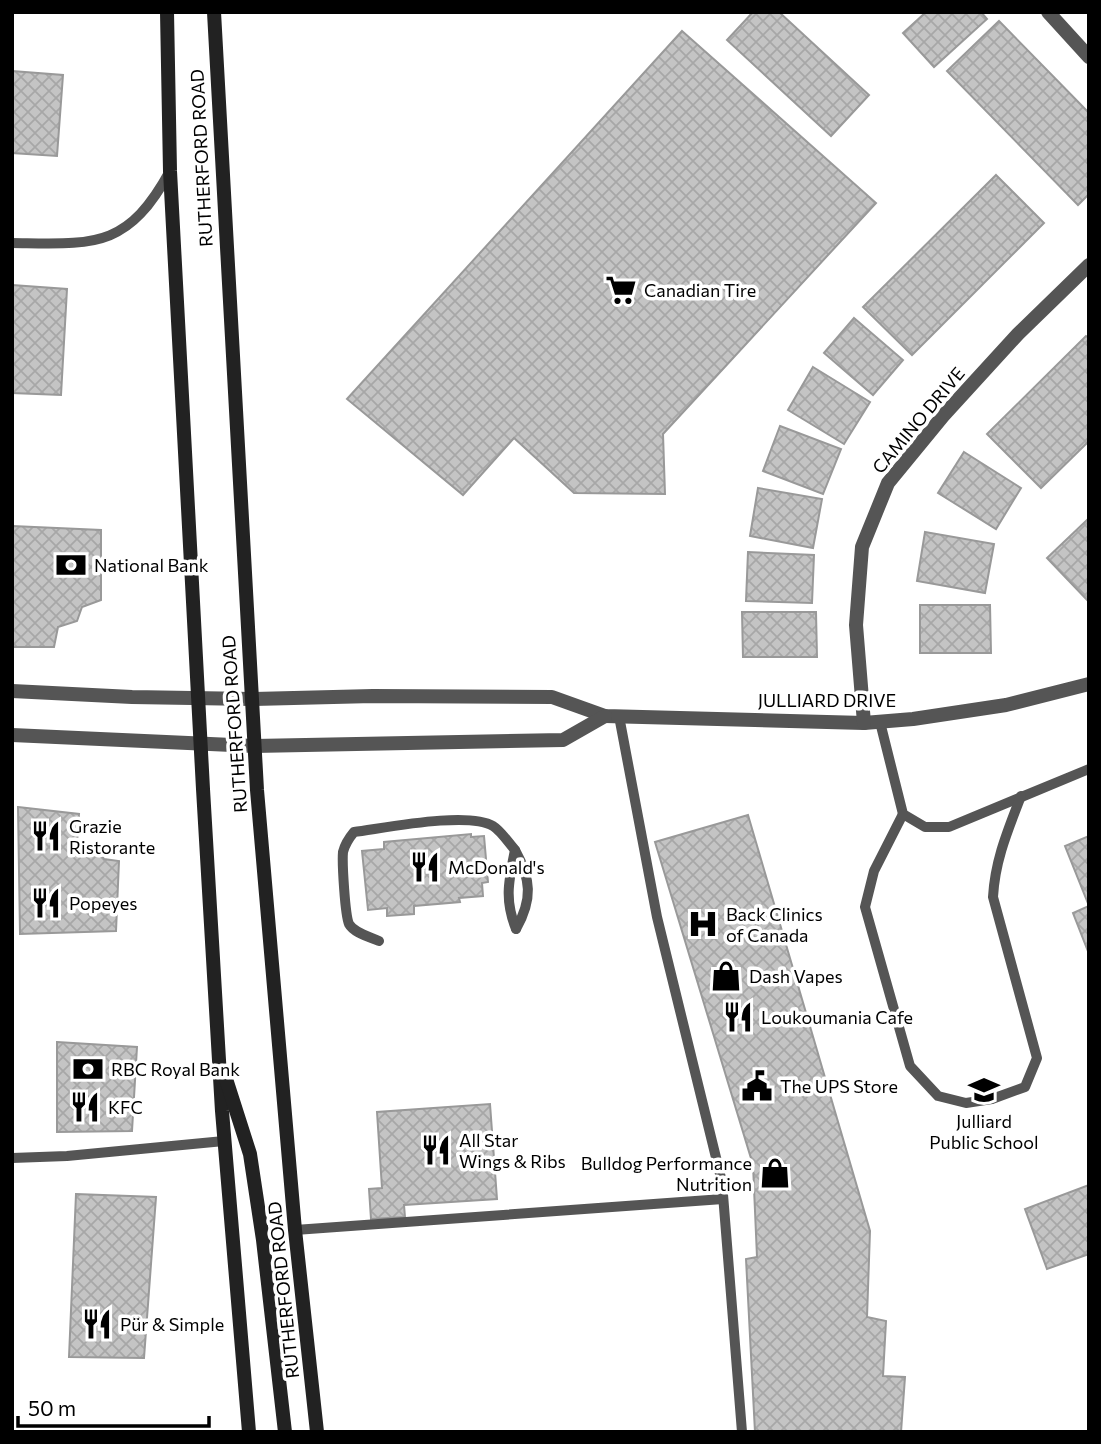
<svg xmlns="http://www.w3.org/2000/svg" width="1101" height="1444" font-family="Commissioner,sans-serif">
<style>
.building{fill:url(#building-cross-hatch);stroke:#999;stroke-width:2}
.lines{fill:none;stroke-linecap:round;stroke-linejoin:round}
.lane{stroke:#555;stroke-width:10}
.street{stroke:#555;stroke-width:14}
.secondary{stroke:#222;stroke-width:14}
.labels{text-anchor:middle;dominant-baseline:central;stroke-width:7;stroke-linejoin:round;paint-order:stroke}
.street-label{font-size:18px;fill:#000;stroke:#fff}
.poi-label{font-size:18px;fill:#000;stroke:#fff;text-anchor:start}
</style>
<defs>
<pattern id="building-cross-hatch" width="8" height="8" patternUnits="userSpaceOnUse" patternTransform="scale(1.75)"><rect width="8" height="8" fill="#c4c4c4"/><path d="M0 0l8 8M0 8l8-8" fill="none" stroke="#a7a7a7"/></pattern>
</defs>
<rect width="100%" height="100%" fill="#fff"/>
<g class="building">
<polygon points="753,12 779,12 869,95 831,136 727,40"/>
<polygon points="926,12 981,12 987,19 934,67 903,33"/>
<polygon points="999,21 1089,113 1089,194 1078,205 947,71"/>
<polygon points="682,31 876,203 663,434 665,494 574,493 514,438 463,495 347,399"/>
<polygon points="12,71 63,75 57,156 12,153"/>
<polygon points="996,175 1044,223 912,355 863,307"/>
<polygon points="12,285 67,289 61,395 12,393"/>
<polygon points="854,318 903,360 873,395 824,353"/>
<polygon points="1086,336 1089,338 1089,441 1041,488 987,434"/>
<polygon points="813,367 870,402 844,444 788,410"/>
<polygon points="780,426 841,449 823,494 763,471"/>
<polygon points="964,452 1021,488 996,529 938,493"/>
<polygon points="758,488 822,499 813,548 750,536"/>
<polygon points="1089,518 1089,602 1047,558"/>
<polygon points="12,526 101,530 101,600 82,607 77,621 58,627 54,647 12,647"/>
<polygon points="925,532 994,544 985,593 917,581"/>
<polygon points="748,552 814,555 812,603 746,601"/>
<polygon points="920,605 990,605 991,653 920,653"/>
<polygon points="742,612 816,612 817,657 743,657"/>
<polygon points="18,807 79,814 77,843 96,845 104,859 119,861 116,931 20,934"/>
<polygon points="748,815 870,1231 867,1317 886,1321 883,1376 905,1377 901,1432 755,1432 746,1259 757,1257 753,1165 655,842"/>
<polygon points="471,834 471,837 484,836 488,882 482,883 483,896 459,898 460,902 414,906 414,914 387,916 387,908 368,910 362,851 384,849 384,842"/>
<polygon points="1089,836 1089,954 1073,913 1089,906 1065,846"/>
<polygon points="57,1042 137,1047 132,1131 57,1132"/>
<polygon points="490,1104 497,1199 404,1205 405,1217 371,1219 369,1189 382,1188 377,1112"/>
<polygon points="1089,1185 1089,1254 1047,1269 1025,1209"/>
<polygon points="76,1194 156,1197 144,1358 69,1357"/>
</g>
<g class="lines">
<g class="lane">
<path d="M12 243C93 244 127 250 170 171"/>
<polyline points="619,716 657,917 722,1182 742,1432"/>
<polyline points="880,722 903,814 925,827 949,827 1089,769"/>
<path d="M903 814 874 871 865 907 910 1066 938 1096 966 1103 992 1099 1025 1087 1037 1058 993 897C995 860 1008 830 1021 796"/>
<path d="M515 850C531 879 533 899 516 929"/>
<path d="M379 941C370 937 354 933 349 924 345 915 342 863 343 852 345 844 349 838 354 832 385 828 468 811 493 826 501 831 508 842 515 850 509 880 504 899 516 929"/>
<polyline points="12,1158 67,1156 224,1141"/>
<polyline points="295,1230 723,1199"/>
</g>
<g class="street">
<polyline points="1048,12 1089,57"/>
<polyline points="12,691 132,697 251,699 373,696 552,697 605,716 864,723 913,719 1006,705 1089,684"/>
<polyline points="864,723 856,625 862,547 888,483 943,416 1018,334 1089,265"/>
<polyline points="12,735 254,746 563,740 605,716"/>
</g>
<g class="secondary">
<polyline points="167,12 170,171 203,789 222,1111 249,1432"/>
<polyline points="214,12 257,790 295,1230 317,1432"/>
<polyline points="226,1079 250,1154 263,1240 285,1432"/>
</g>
</g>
<defs>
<g id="supermarket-bare" transform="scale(2.415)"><path d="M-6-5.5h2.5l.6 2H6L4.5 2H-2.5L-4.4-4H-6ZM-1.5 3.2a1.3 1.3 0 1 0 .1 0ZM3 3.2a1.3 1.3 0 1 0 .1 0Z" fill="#000" stroke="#fff" stroke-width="2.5" paint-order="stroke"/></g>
<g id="bank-bare" transform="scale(2.415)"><path d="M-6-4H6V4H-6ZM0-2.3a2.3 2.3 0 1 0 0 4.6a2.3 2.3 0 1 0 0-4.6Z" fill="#000" stroke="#fff" stroke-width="2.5" paint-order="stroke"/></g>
<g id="restaurant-bare" transform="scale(2.415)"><path d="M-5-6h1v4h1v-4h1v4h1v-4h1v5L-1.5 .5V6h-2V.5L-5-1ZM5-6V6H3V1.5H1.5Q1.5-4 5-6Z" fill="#000" stroke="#fff" stroke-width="2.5" paint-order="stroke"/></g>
<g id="hospital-bare" transform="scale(2.415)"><path d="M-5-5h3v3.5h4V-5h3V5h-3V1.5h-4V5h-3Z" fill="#000" stroke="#fff" stroke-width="2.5" paint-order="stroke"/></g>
<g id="shop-bare" transform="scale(2.415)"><path d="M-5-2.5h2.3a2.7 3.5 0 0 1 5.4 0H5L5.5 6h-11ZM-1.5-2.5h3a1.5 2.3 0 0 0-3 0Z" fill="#000" stroke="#fff" stroke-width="2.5" paint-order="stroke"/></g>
<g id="civic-bare" transform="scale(2.415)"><path d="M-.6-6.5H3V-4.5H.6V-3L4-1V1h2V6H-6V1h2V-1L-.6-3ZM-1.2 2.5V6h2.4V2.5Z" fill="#000" stroke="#fff" stroke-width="2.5" paint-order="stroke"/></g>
<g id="school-bare" transform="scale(2.415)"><path d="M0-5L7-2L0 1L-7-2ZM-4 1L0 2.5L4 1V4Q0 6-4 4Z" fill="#000" stroke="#fff" stroke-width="2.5" paint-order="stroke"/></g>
</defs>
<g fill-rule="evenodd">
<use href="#supermarket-bare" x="621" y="290"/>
<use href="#bank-bare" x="71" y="565"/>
<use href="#restaurant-bare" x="46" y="836"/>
<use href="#restaurant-bare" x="425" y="867"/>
<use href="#restaurant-bare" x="46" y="903"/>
<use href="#hospital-bare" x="703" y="924"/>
<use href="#shop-bare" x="726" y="976"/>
<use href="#restaurant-bare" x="738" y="1017"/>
<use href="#bank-bare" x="88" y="1069"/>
<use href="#civic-bare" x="757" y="1086"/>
<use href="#school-bare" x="984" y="1090"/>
<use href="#restaurant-bare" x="85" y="1107"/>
<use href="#restaurant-bare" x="436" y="1150"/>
<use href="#shop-bare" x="775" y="1173"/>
<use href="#restaurant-bare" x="97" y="1324"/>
</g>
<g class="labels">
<g class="street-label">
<text transform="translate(201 158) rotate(-93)">RUTHERFORD ROAD</text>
<text transform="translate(918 420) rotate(-50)">CAMINO DRIVE</text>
<text x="827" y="700">JULLIARD DRIVE</text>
<text transform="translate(234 724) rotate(-94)">RUTHERFORD ROAD</text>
<text transform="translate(283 1290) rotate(-96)">RUTHERFORD ROAD</text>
</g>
<g class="poi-label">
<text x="644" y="290">Canadian Tire</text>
<text x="94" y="565">National Bank</text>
<text x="69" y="826">Grazie<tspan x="69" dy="21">Ristorante</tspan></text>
<text x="448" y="867">McDonald's</text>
<text x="69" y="903">Popeyes</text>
<text x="726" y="914">Back Clinics<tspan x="726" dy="21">of Canada</tspan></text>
<text x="749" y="976">Dash Vapes</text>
<text x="761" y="1017">Loukoumania Cafe</text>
<text x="111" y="1069">RBC Royal Bank</text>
<text x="780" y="1086">The UPS Store</text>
<text x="108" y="1107">KFC</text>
<text x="984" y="1121" text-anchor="middle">Julliard<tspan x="984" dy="21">Public School</tspan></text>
<text x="459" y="1140">All Star<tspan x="459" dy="21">Wings &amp; Ribs</tspan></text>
<text x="752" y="1163" text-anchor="end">Bulldog Performance<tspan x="752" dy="21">Nutrition</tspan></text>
<text x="120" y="1324">Pür &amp; Simple</text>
</g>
</g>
<rect width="1101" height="1444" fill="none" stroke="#000000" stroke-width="28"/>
<path d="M18 1416v10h191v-10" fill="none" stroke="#000000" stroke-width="3.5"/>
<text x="28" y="1416" font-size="21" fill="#000000" stroke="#ffffff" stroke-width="5" paint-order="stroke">50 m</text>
</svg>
